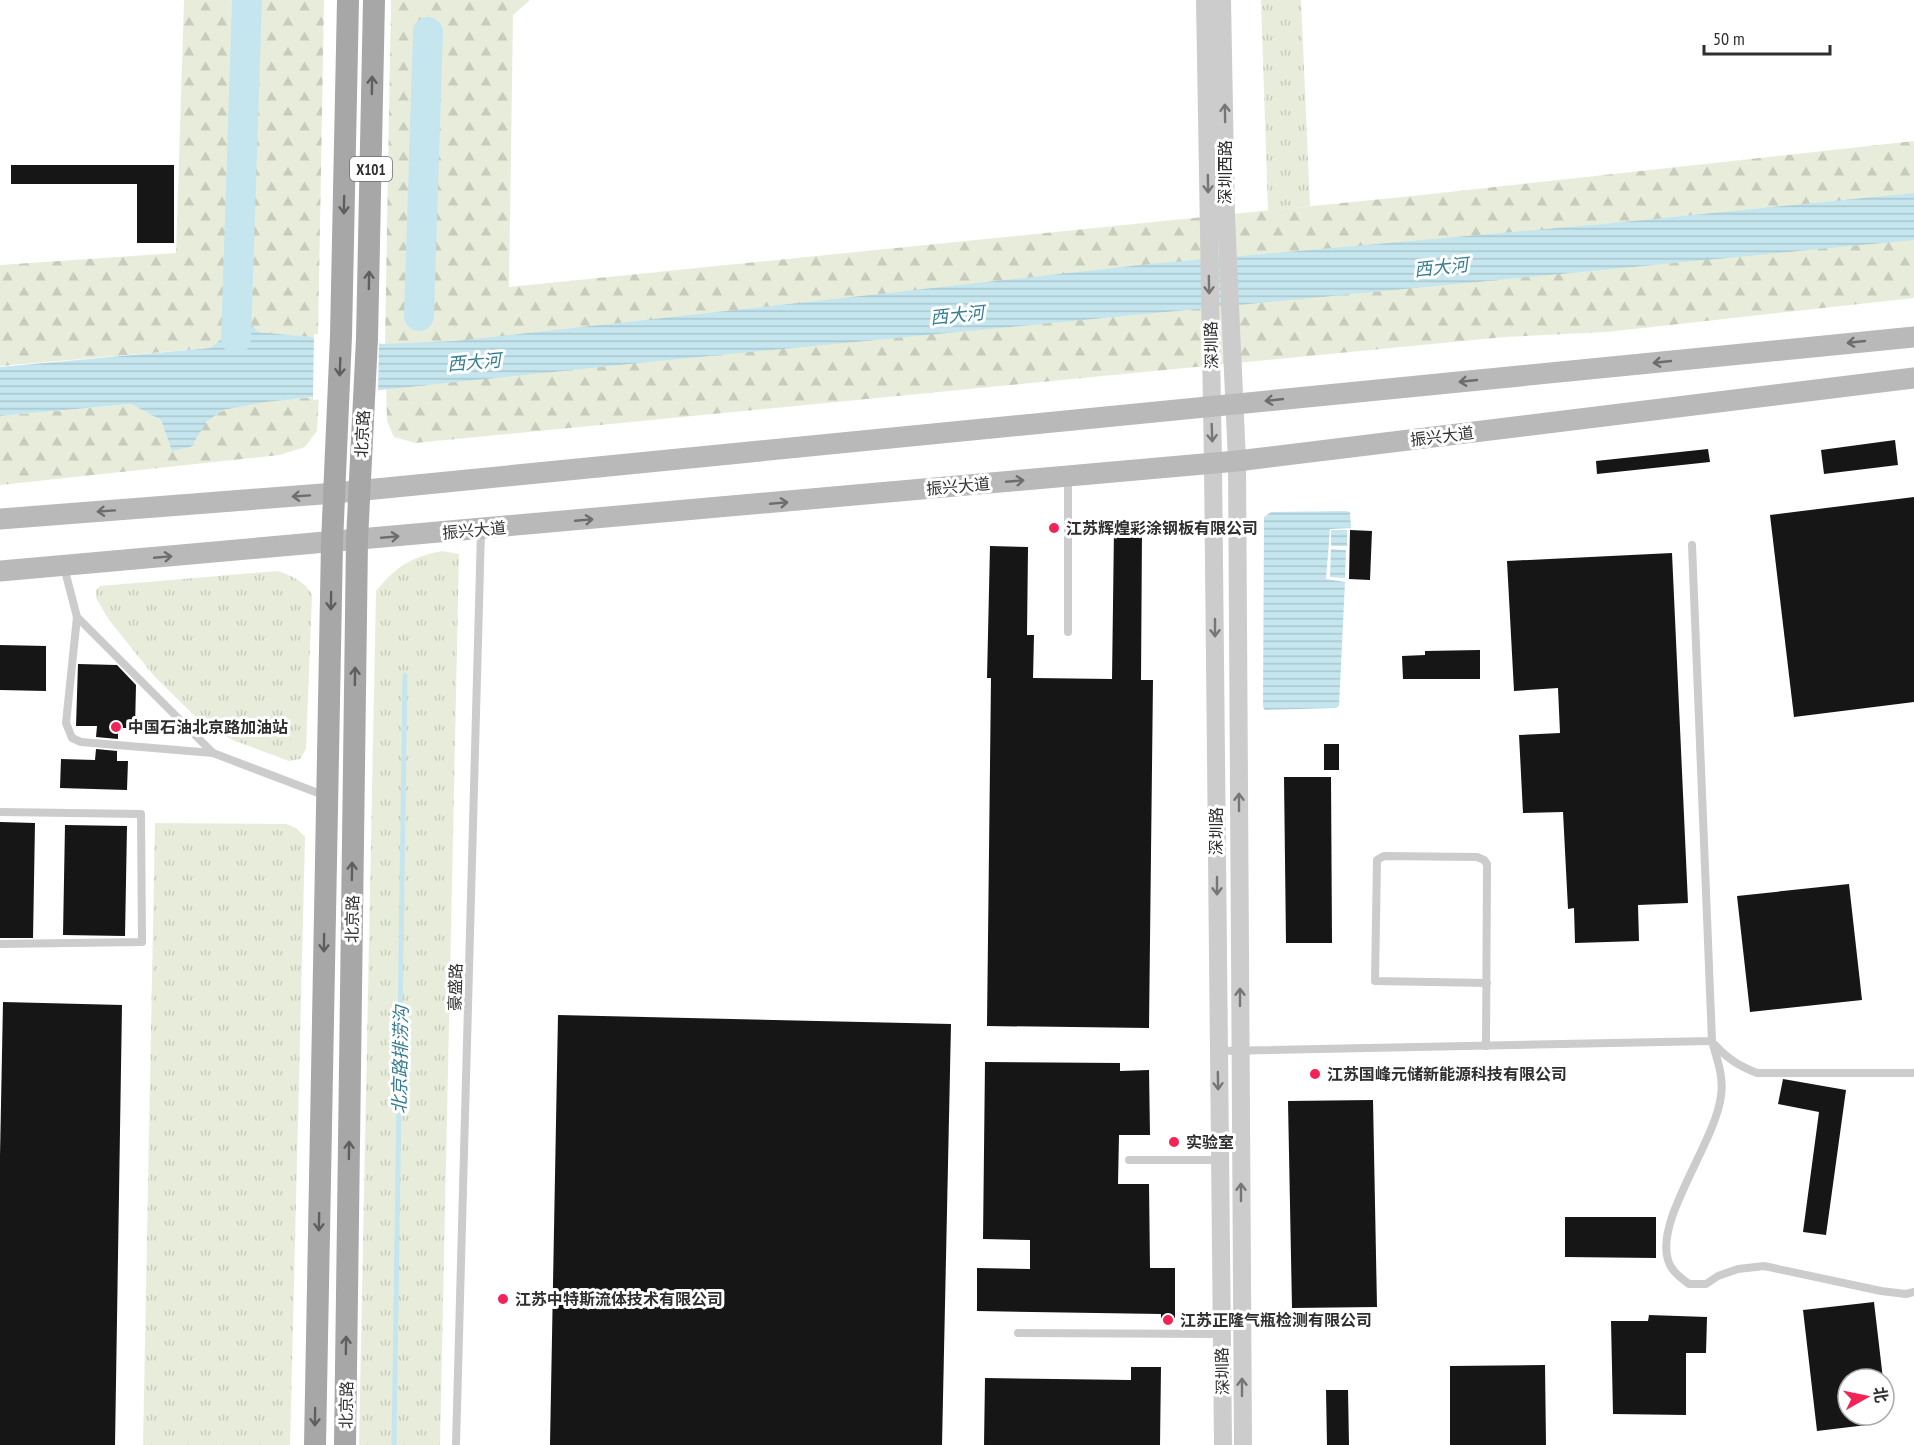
<svg xmlns="http://www.w3.org/2000/svg" width="1914" height="1445" font-family="'PT Sans Narrow','Noto Sans SC',sans-serif">
<style>
.grass{fill:url(#grass-tufts)}
.forest{fill:url(#forest-firs)}
.water{fill:url(#water-rules)}
.pier{fill:#fff}
.lines{fill:none;stroke-linecap:round;stroke-linejoin:round}
.stream{stroke:#c6e6ef;stroke-width:5}
.river{stroke:#c6e6ef;stroke-width:30}
.building{fill:#161616}
.service{stroke:#ccc;stroke-width:8}
.tertiary{stroke:#ccc;stroke-width:18}
.secondary{stroke:#b9b9b9;stroke-width:21}
.primary{stroke:#a7a7a7;stroke-width:22}
.oneway{stroke:#5f5f5f}
.oneway2{stroke:#767676}
.oneway3{stroke:#6d6d6d}
.poi-dot{fill:#f42356;stroke:#fff;stroke-width:2}
.labels{text-anchor:middle;dominant-baseline:central;stroke-width:6;stroke-linejoin:round;paint-order:stroke}
.shield{fill:#fff;stroke:#6d6d6d;stroke-width:1.5}
.shield-label{font-size:15px;font-weight:bold;fill:#2f2f2f}
.street-label{font-size:16px;fill:#2f2f2f;stroke:#fff}
.poi-label{font-size:16px;font-weight:bold;fill:#2f2f2f;stroke:#fff;text-anchor:start}
.water-label{font-size:18px;font-style:italic;fill:#347d91;stroke:#fff}
</style>
<defs>
<pattern id="grass-tufts" width="24" height="20" patternUnits="userSpaceOnUse" patternTransform="scale(1.5)"><rect width="24" height="20" fill="#e8eddb"/><path d="M3 7l-1-3M5 7V3M7 7l1-3M15 17l-1-3M17 17v-4M19 17l1-3" fill="none" stroke="#c7ccbc"/></pattern>
<pattern id="forest-firs" width="22" height="20" patternUnits="userSpaceOnUse" patternTransform="scale(1.5)"><rect width="22" height="20" fill="#e8eddb"/><path d="M5 1l3.5 6h-7zM16 11l3.5 6h-7z" fill="#c7ccbc"/></pattern>
<pattern id="water-rules" width="6" height="5" patternUnits="userSpaceOnUse" patternTransform="scale(1.5)"><rect width="6" height="5" fill="#c6e6ef"/><path d="M0 2.5h6" fill="none" stroke="#aac6cd"/></pattern>
</defs>
<rect width="100%" height="100%" fill="#fff"/>
<g class="grass">
<polygon points="1261,0 1301,0 1310,206 1268,211"/>
<path d="M442 551 459 554 440 1445H359L376 591C396 567 410 557 442 551Z"/>
<path d="M278 571C290 575 306 582 312 595L306 749 300 759 289 761 233 740 203 724 154 676 109 620 96 598V590L100 586Z"/>
<polygon points="155,823 287,824 296,828 305,837 290,1445 143,1445"/>
</g>
<g class="forest">
<polygon points="184,0 324,0 318,338 258,332 247,319 238,299 231,298 230,332 210,348 0,366 0,265 176,253"/>
<polygon points="391,0 530,0 513,15 509,287 1422,195 1914,141 1914,298 1607,332 1504,337 415,443 394,437 387,421 385,344"/>
<path d="M319 397 317 431 305 447 280 455 0 485V416L131 404 161 420 172 450 191 447C196 439 200 429 206 422 225 399 290 400 319 397Z"/>
</g>
<g class="water">
<polygon points="1914,193 1914,240 668,360 265,402 223,410 207,421 191,447 172,451 161,420 131,404 0,416 0,367 210,348 230,332 231,298 238,299 247,319 258,332 385,344 455,341 1150,264 1603,224"/>
<polygon points="1346,511 1350,512 1351,528 1330,529 1326,579 1345,582 1339,706 1336,708 1265,710 1263,707 1264,517 1271,512"/>
<rect x="1331" y="530" width="16" height="16"/>
<polygon points="1331,549 1346,550 1345,578 1330,577"/>
</g>
<polygon class="pier" points="314,334 379,340 378,393 313,400"/>
<g class="lines">
<polyline class="stream" points="394,1445 405,675"/>
<g class="river">
<polyline points="419,316 428,32"/>
<polyline points="236,339 247,0"/>
</g>
</g>
<g class="building">
<polygon points="11,165 174,165 174,243 137,243 137,184 11,184"/>
<polygon points="1895,440 1898,465 1824,474 1821,450"/>
<polygon points="1708,449 1710,462 1597,474 1596,461"/>
<polygon points="1914,497 1914,702 1794,717 1770,515"/>
<polygon points="1114,529 1142,529 1141,680 1153,680 1149,1028 987,1026 991,678 987,678 990,546 1028,547 1027,635 1034,635 1033,678 1112,679"/>
<polygon points="1350,530 1372,531 1370,580 1349,579"/>
<polygon points="1672,553 1688,903 1638,905 1639,941 1575,943 1574,908 1568,909 1563,812 1523,813 1519,735 1560,733 1558,688 1514,691 1507,561"/>
<polygon points="0,645 46,646 46,691 0,690"/>
<polygon points="1480,650 1480,679 1403,679 1402,656 1425,655 1425,651"/>
<polygon points="78,664 117,665 136,685 135,728 118,728 118,739 96,737 97,726 76,726"/>
<rect x="1324" y="744" width="15" height="26"/>
<polygon points="96,749 117,751 117,761 128,761 127,790 60,788 61,759 95,760"/>
<polygon points="1284,777 1331,777 1332,943 1286,943"/>
<polygon points="0,822 35,823 33,938 0,938"/>
<polygon points="65,825 127,826 125,936 63,935"/>
<polygon points="1849,884 1862,1000 1750,1012 1737,896"/>
<polygon points="3,1002 122,1005 115,1445 0,1445 0,1156"/>
<polygon points="558,1015 951,1024 942,1445 550,1445"/>
<polygon points="985,1062 1120,1063 1120,1071 1149,1070 1150,1135 1119,1135 1118,1184 1149,1184 1150,1268 1175,1268 1175,1318 1161,1318 1161,1314 977,1311 977,1268 1030,1269 1030,1240 983,1239"/>
<polygon points="1783,1079 1846,1090 1826,1235 1803,1232 1819,1112 1778,1104"/>
<polygon points="1373,1100 1377,1307 1292,1308 1288,1101"/>
<polygon points="1565,1217 1656,1217 1656,1258 1565,1257"/>
<polygon points="1874,1302 1883,1379 1848,1379 1848,1415 1875,1415 1875,1424 1817,1431 1803,1310"/>
<polygon points="1649,1315 1707,1317 1706,1353 1686,1353 1686,1415 1613,1414 1611,1321 1648,1321"/>
<polygon points="1545,1365 1546,1445 1450,1445 1450,1366"/>
<polygon points="1131,1367 1161,1367 1160,1445 984,1445 985,1378 1131,1380"/>
<polygon points="1326,1390 1348,1390 1349,1445 1327,1445"/>
</g>
<g class="lines">
<g class="service">
<polyline points="64,567 77,617 66,723 72,738 81,742 213,753 326,796"/>
<polyline points="77,617 213,753"/>
<polyline points="1068,632 1068,477"/>
<polyline points="0,812 141,814 142,942 0,944"/>
<path d="M1712 1041C1717 1060 1724 1076 1721 1096 1715 1143 1655 1219 1668 1260 1671 1271 1681 1278 1689 1284H1706L1718 1276 1738 1269 1764 1266 1881 1291 1906 1294 1914 1292"/>
<path d="M1715 1045C1728 1059 1739 1066 1757 1073H1914"/>
<polyline points="1486,1046 1487,864 1484,860 1477,857 1384,856 1377,860 1375,981 1487,983"/>
<polyline points="1219,1051 1712,1041 1692,545"/>
<polyline points="1129,1160 1219,1160"/>
<polyline points="1018,1333 1221,1334"/>
<polyline points="456,1445 481,531"/>
</g>
<g class="tertiary">
<polyline points="1205,0 1213,464 1223,1445"/>
<polyline points="1216,217 1226,217 1222,0"/>
<polyline points="1226,217 1237,461 1243,1445"/>
</g>
<g class="secondary">
<polyline points="0,519 335,493 1914,337"/>
<polyline points="0,571 1237,461 1914,378"/>
</g>
<g class="primary">
<polyline points="315,1445 332,543 341,336 348,0"/>
<polyline points="345,1445 357,540 367,339 374,0"/>
</g>
</g>
<defs><path id="oneway-shaft" d="M-6 0H5M1.5-3L5.5 0L1.5 3" fill="none" stroke-width="1.6" stroke-linecap="round" stroke-linejoin="round" transform="scale(1.5)"/></defs>
<g class="oneway">
<use href="#oneway-shaft" transform="translate(372 85) rotate(-89)"/>
<use href="#oneway-shaft" transform="translate(344 205) rotate(91)"/>
<use href="#oneway-shaft" transform="translate(369 280) rotate(-89)"/>
<use href="#oneway-shaft" transform="translate(340 367) rotate(92)"/>
<use href="#oneway-shaft" transform="translate(331 601) rotate(91)"/>
<use href="#oneway-shaft" transform="translate(355 676) rotate(-89)"/>
<use href="#oneway-shaft" transform="translate(352 871) rotate(-89)"/>
<use href="#oneway-shaft" transform="translate(324 943) rotate(91)"/>
<use href="#oneway-shaft" transform="translate(349 1150) rotate(-89)"/>
<use href="#oneway-shaft" transform="translate(319 1222) rotate(91)"/>
<use href="#oneway-shaft" transform="translate(346 1345) rotate(-89)"/>
<use href="#oneway-shaft" transform="translate(315 1417) rotate(91)"/>
</g>
<g class="oneway2">
<use href="#oneway-shaft" transform="translate(1225 113) rotate(-91)"/>
<use href="#oneway-shaft" transform="translate(1208 184) rotate(89)"/>
<use href="#oneway-shaft" transform="translate(1209 285) rotate(89)"/>
<use href="#oneway-shaft" transform="translate(1212 433) rotate(88)"/>
<use href="#oneway-shaft" transform="translate(1215 628) rotate(90)"/>
<use href="#oneway-shaft" transform="translate(1239 802) rotate(-90)"/>
<use href="#oneway-shaft" transform="translate(1217 886) rotate(90)"/>
<use href="#oneway-shaft" transform="translate(1240 997) rotate(-90)"/>
<use href="#oneway-shaft" transform="translate(1218 1081) rotate(89)"/>
<use href="#oneway-shaft" transform="translate(1241 1192) rotate(-90)"/>
<use href="#oneway-shaft" transform="translate(1242 1387) rotate(-90)"/>
</g>
<g class="oneway3">
<use href="#oneway-shaft" transform="translate(1856 342) rotate(174)"/>
<use href="#oneway-shaft" transform="translate(1662 362) rotate(174)"/>
<use href="#oneway-shaft" transform="translate(1468 381) rotate(174)"/>
<use href="#oneway-shaft" transform="translate(1274 400) rotate(174)"/>
<use href="#oneway-shaft" transform="translate(1015 481) rotate(-5)"/>
<use href="#oneway-shaft" transform="translate(301 496) rotate(176)"/>
<use href="#oneway-shaft" transform="translate(779 503) rotate(-5)"/>
<use href="#oneway-shaft" transform="translate(106 511) rotate(176)"/>
<use href="#oneway-shaft" transform="translate(584 520) rotate(-5)"/>
<use href="#oneway-shaft" transform="translate(390 537) rotate(-5)"/>
<use href="#oneway-shaft" transform="translate(163 557) rotate(-5)"/>
</g>
<g class="poi-dot">
<circle cx="1054" cy="528" r="6"/>
<circle cx="116" cy="727" r="6"/>
<circle cx="1315" cy="1074" r="6"/>
<circle cx="1174" cy="1142" r="6"/>
<circle cx="503" cy="1299" r="6"/>
<circle cx="1168" cy="1320" r="6"/>
</g>
<g class="labels">
<rect class="shield" x="350" y="157" width="42" height="24" rx="4.5"/>
<g class="shield-label">
<text x="371" y="169">X101</text>
</g>
<g class="street-label">
<text transform="translate(1225 172) rotate(-90)">深圳西路</text>
<text transform="translate(1211 345) rotate(-91)">深圳路</text>
<text transform="translate(362 434) rotate(-87)">北京路</text>
<text transform="translate(1442 436) rotate(-7)">振兴大道</text>
<text transform="translate(958 486) rotate(-5)">振兴大道</text>
<text transform="translate(474 530) rotate(-5)">振兴大道</text>
<text transform="translate(1216 831) rotate(-90)">深圳路</text>
<text transform="translate(352 919) rotate(-89)">北京路</text>
<text transform="translate(455 987) rotate(-88)">豪盛路</text>
<text transform="translate(1222 1371) rotate(-91)">深圳路</text>
<text transform="translate(346 1405) rotate(-89)">北京路</text>
</g>
<g class="poi-label">
<text x="1066" y="528">江苏辉煌彩涂钢板有限公司</text>
<text x="128" y="727">中国石油北京路加油站</text>
<text x="1327" y="1074">江苏国峰元储新能源科技有限公司</text>
<text x="1186" y="1142">实验室</text>
<text x="515" y="1299">江苏中特斯流体技术有限公司</text>
<text x="1180" y="1320">江苏正隆气瓶检测有限公司</text>
</g>
<g class="water-label">
<text transform="translate(1441 267) rotate(-6)">西大河</text>
<text transform="translate(957 315) rotate(-6)">西大河</text>
<text transform="translate(474 362) rotate(-5)">西大河</text>
<text transform="translate(400 1060) rotate(-89)">北京路排涝沟</text>
</g>
</g>
<g transform="translate(1866 1397) rotate(81)"><circle r="28" fill="#ffffff" stroke="#acacac" stroke-width="1.5"/>
<path d="M0-4.5L10 22L0 15L-10 22Z" fill="#f42356"/>
<text y="-9" font-size="16" font-weight="bold" text-anchor="middle" fill="#2f2f2f">北</text>
</g>
<path d="M1704 45v9h126v-9" fill="none" stroke="#2f2f2f" stroke-width="3"/>
<text x="1713" y="45" font-size="18" fill="#2f2f2f" stroke="#ffffff" stroke-width="4.5" paint-order="stroke">50 m</text>
</svg>
